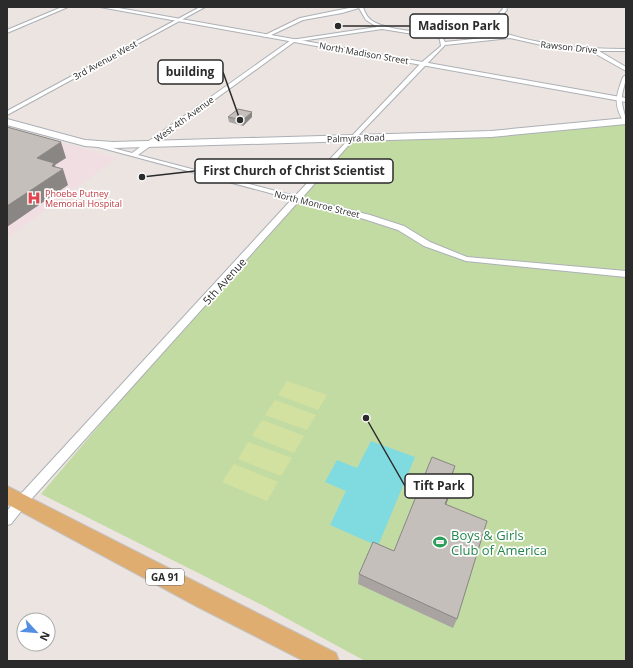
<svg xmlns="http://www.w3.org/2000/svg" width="633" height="668" font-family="'Open Sans',sans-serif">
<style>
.medical{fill:#f1dee3}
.green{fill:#c2dba3}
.pitch{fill:#d3e1a0}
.water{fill:#80dbe0}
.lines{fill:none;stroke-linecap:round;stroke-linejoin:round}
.street-casing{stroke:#acb0b6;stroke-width:2}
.secondary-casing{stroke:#acb0b6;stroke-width:2}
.primary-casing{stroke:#c4c4c4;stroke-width:2}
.street{fill:#fff;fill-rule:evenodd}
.secondary{fill:#fff;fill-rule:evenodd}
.primary{fill:#dfad70;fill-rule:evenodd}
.wall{fill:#a9a4a1}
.shaded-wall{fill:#898683}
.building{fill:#c4bfbb;stroke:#898683}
.labels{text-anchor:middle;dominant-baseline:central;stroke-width:3.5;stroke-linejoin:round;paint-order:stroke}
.far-street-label{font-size:9px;fill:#2b2b2b;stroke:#fff}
.far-health-label{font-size:9px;fill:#be3a42;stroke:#fff;text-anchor:start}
.shield{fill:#fff;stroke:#6b6b6b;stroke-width:1}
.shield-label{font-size:10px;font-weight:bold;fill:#2b2b2b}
.street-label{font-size:11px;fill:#2b2b2b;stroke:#fff}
.near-leisure-label{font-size:13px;fill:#27864d;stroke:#fff;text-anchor:start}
.leader{fill:none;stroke:#2b2b2b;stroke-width:1.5}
.callout-dot{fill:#2b2b2b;stroke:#fff;stroke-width:1.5}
.callout{fill:#fff;stroke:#2b2b2b;stroke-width:1.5}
.callout-label{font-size:12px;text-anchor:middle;font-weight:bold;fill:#2b2b2b}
</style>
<rect width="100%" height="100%" fill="#ebe4e0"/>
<polygon class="medical" points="7,127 117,158 7,238"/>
<polygon class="green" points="626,121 626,661 365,661 264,606 41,494 169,343 354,139 492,135"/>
<g class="pitch">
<polygon points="287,381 327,395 318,410 278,395"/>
<polygon points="275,400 316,415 307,430 265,415"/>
<polygon points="262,420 304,436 294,453 252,436"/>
<polygon points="248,442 292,458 281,476 238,459"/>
<polygon points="234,464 278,482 267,501 222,482"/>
</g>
<polygon class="water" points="371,441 415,457 378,546 330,525 346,491 325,482 337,460 357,468"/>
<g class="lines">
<g class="street-casing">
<g id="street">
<polygon points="62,7 68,7 7,33 7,30"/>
<polygon points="200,7 205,7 7,115 7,111"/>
<path d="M354 7H363C365 14 369 20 376 23 398 33 454 36 477 30 488 27 495 17 503 9L502 7H506L507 10 490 28C534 45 579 49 626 49V51H599L626 67V71L594 53V51L555 48 510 38 445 45 347 147 302 198 370 215 404 226 430 242 467 257 626 271V277L466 261 424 246 398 230 364 219 299 201 26 505 11 524 7 525V511L18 497 292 199 87 144 90 142 132 153 291 40 377 27 366 20 359 8 342 13 303 20 267 37 263 36 300 18ZM382 29 413 34 437 35 440 40 441 46 421 63 295 196 138 155 294 42ZM487 30 503 36 445 42 441 35H465Z"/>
<path d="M626 75C626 84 621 92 622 101 622 109 626 115 626 123L624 122C613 104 616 96 623 77Z"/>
</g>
</g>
<g class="secondary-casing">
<g id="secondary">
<polygon points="100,7 113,7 626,98 626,102"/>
<polygon points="626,118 626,124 491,137 113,148 85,146 7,125 7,119 85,140 113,142 491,131"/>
</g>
</g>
<g class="primary-casing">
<polygon id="primary" points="7,486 336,653 339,661 304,661 198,607 7,504"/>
</g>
<use href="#street" class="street"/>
<use href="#secondary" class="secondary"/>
<use href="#primary" class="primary"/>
</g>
<g class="wall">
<polygon points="252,112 252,117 243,126 229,122 228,117"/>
<polygon points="452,477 449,485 452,486 446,505 457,619 453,628 358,584 359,574 394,551"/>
</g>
<g class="shaded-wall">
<polygon points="252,112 252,117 243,126 243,120"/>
<polygon points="61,142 66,158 55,165 57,173 63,169 68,185 7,227 7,206 37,158"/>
<polygon points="455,466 452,477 445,496 448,485"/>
<polygon points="452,486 449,497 442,515 445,504"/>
</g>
<g class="building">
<polygon points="238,109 252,112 243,120 228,117"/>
<polygon points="7,127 61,142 37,158 54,163 52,166 63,169 7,206"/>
<polygon points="432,457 455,466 448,485 452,486 445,504 487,521 457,619 359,574 373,542 394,551"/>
</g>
<defs>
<g id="hospital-bare" transform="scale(1.08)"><path d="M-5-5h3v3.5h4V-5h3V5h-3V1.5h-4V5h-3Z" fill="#e0444e" stroke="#fff" stroke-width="2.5" paint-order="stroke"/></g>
<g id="stadium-bare" transform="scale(1.08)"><path d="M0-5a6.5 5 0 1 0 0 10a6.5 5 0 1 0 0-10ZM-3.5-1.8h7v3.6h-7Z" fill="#2e9e5b" stroke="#fff" stroke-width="2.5" paint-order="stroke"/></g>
</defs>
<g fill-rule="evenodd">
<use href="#hospital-bare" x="34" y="198"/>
<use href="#stadium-bare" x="440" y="542"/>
</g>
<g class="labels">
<g class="far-street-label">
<text transform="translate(569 47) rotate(6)">Rawson Drive</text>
<text transform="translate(364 53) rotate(10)">North Madison Street</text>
<text transform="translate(105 60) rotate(-29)">3rd Avenue West</text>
<text transform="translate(184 119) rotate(-36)">West 4th Avenue</text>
<text transform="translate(356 138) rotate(-2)">Palmyra Road</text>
<text transform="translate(317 204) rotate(14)">North Monroe Street</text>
</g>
<g class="far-health-label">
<text x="45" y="193">Phoebe Putney<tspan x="45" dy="10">Memorial Hospital</tspan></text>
</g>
<rect class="shield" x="146" y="569" width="38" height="16" rx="3"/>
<g class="shield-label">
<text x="165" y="577">GA 91</text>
</g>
<g class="street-label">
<text transform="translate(224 281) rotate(-48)">5th Avenue</text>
</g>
<g class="near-leisure-label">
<text x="451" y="535">Boys &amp; Girls<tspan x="451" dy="15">Club of America</tspan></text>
</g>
</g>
<path class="leader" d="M338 26L410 26M240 120L223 72M142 177L195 171M366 418L405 486"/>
<g class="callout-dot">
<circle cx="338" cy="26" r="4"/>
<circle cx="240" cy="120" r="4"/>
<circle cx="142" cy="177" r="4"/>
<circle cx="366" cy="418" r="4"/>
</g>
<g class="callout">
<rect x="410" y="14" width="98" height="24" rx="4"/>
<rect x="158" y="60" width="65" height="24" rx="4"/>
<rect x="195" y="159" width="198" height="24" rx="4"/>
<rect x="405" y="474" width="68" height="24" rx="4"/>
</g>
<g class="callout-label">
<text x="459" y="30">Madison Park</text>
<text x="190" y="76">building</text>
<text x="294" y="175">First Church of Christ Scientist</text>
<text x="439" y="490">Tift Park</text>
</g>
<rect width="633" height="668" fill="none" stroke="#2b2b2b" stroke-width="16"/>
<g transform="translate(36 632) rotate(116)"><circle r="19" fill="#ffffff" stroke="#aaaaaa"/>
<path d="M0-3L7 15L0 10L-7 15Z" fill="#548ee3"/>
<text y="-6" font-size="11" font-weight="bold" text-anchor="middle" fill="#2b2b2b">N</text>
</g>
</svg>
